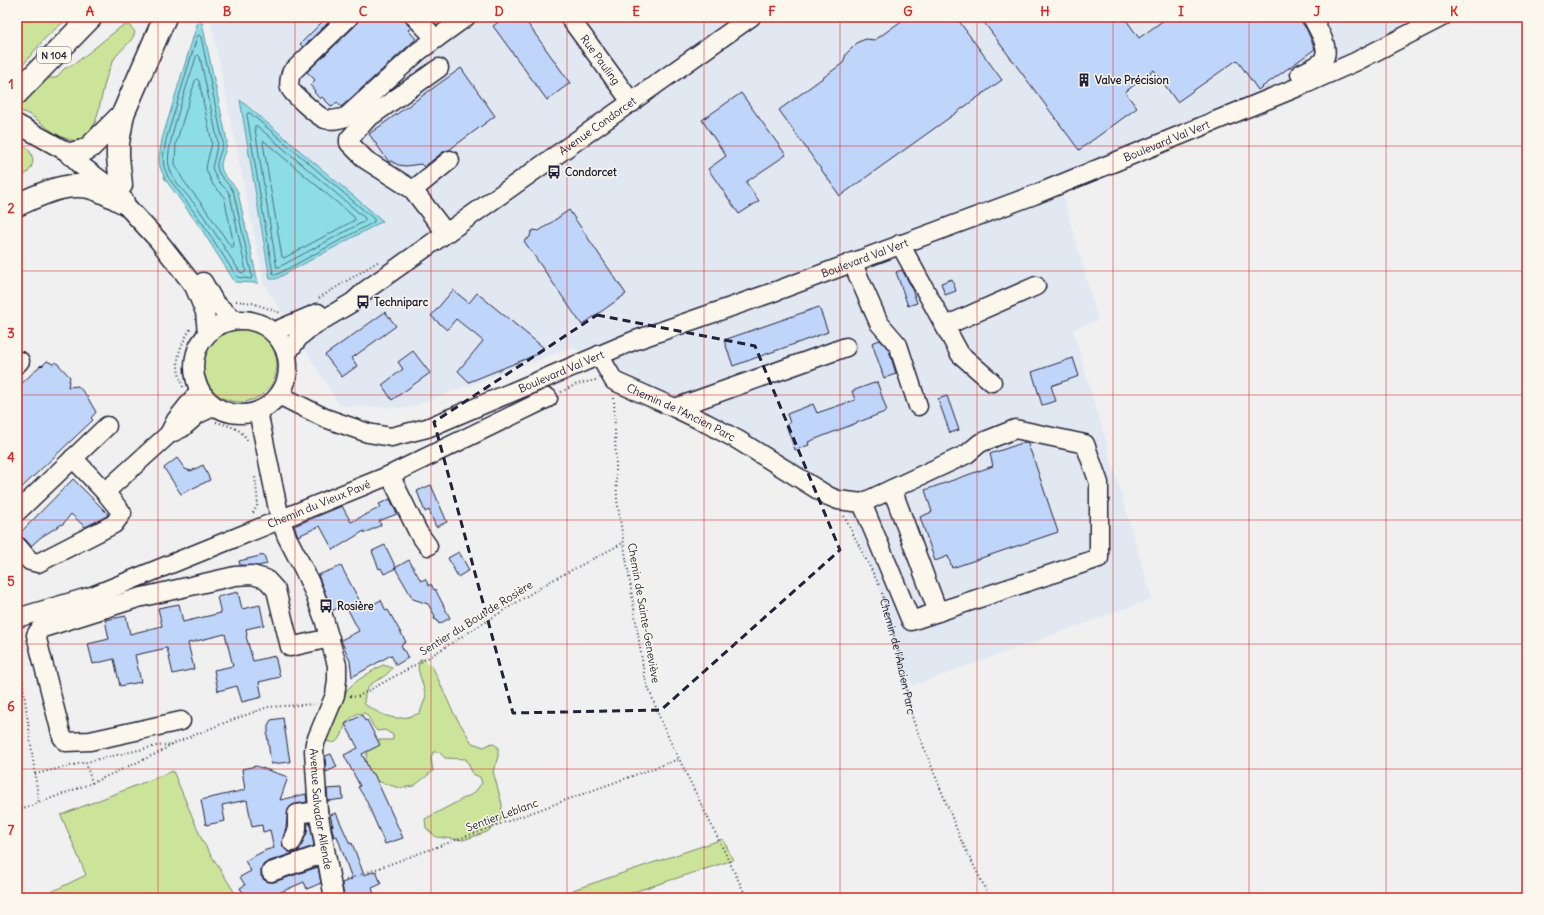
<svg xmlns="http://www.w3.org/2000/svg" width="1544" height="915" font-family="Delius,sans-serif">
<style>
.built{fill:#e1e8f2}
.green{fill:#cce49a;stroke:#77836a}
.water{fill:#8cdde5;stroke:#6292a1}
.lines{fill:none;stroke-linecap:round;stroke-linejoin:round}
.shore{stroke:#4c6d7f;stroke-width:1}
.building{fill:#c0d5fa;stroke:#22223b}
.minor-casing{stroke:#22223b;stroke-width:21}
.highway-casing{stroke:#22223b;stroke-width:25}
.path{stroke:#22223b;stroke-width:2;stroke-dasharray:1 3;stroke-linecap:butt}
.minor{stroke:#fbf7ec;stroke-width:18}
.highway{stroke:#fbf7ec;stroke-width:22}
.marked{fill:none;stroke:#22223b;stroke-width:3;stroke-dasharray:8 5;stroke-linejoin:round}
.grid{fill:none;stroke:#d62828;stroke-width:1;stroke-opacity:0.55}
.labels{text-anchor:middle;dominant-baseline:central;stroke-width:3;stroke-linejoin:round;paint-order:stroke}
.shield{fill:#fbf7ec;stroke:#636270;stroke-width:1}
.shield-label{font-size:10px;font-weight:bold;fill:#22223b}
.street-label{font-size:11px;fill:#22223b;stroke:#fbf7ec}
.poi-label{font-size:11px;font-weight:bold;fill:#22223b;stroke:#fbf7ec;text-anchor:start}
.neatline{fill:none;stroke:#d62828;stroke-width:1.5}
.grid-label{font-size:13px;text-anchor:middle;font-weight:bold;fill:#d62828}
</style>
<rect width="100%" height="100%" fill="#eff0ef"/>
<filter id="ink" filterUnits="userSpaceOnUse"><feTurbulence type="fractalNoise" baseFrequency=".025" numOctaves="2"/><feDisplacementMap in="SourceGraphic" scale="8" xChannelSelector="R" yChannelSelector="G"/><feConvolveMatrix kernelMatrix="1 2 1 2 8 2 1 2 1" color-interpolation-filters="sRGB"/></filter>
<g filter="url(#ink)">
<polygon class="built" points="210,17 1423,17 1341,63 1058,179 1098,320 1073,330 1152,599 912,686 894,636 887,608 841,493 709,415 573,347 408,408 340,406 264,284"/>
<g class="green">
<polygon points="24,17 69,17 45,38 17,72 17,25"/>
<path d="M129 25 135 32C132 44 119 49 113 61 103 80 102 102 95 123 92 129 84 136 80 142 72 140 65 139 58 135 44 127 36 116 21 111L18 106 37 85 47 78H56L64 69 77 62 122 26Z"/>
<path d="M17 138C37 154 39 167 17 181Z"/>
<circle cx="240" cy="365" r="37"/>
<path d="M420 659 425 660 433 668 453 712 472 743 484 747 492 743 498 747V757L493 771 502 804 501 820 487 832 463 840 436 837 426 828 425 819 474 793 482 783 480 777 473 774 466 759 445 758 439 752H433L431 758 433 771 414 786 399 788 374 780C364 762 363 759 373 740H393V735L385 730 377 731C371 725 371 719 365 713L356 714 346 723 341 737 334 743 326 741C325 731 331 725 336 716 341 708 342 698 347 690 352 683 375 669 383 665L392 668C381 685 365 676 364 704 385 717 396 723 420 713L426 696 418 669Z"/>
<polygon points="173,771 203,842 238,898 39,898 86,875 61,815"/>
<polygon points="723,839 733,860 615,898 576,898 573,890"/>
</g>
<g class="water">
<path d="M199 18H201L227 141C227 150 221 158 221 166 222 178 235 182 238 193L258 283 235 282 200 227 165 179 160 167 159 158 162 139Z"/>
<polygon points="240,100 383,221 276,279 270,279"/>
</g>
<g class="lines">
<g class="shore">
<path d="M199 35 201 37 223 142C223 150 216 158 217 167 219 179 231 183 234 194L252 276 251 279 237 277 203 224 168 177 164 167 163 158 166 140 197 37Z"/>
<path d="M198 55 200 57 218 142 212 168 218 181 227 190 230 195 246 271 244 273 240 272C227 252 214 231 200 211 190 197 173 183 169 166 164 147 190 78 196 57Z"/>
<polygon points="197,79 199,81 212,143 207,163 206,169 213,185 224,196 234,246 233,248 231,247 204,207 183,180 175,164 176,143 195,81"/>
<polygon points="248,113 250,113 374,219 374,222 276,275 273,274 247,115"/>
<polygon points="255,126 257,126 365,218 365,221 279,267 277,267"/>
<polygon points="264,141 354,217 355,220 284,258 282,257 263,143"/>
</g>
</g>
<g class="building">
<polygon points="327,17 334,17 303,47 300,44"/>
<polygon points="359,17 404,17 407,24 411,28 408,30 416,39 341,107 337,102 332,107 322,97 320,99 314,92 315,91 310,85 315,80 307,72 356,25"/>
<polygon points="505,17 523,17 570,83 547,100 493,26"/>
<polygon points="907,17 956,17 1002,80 840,196 779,110 843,63 846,54 858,42 866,39 875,40"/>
<polygon points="980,17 1124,17 1139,38 1168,17 1298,17 1307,30 1315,49 1258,90 1237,60 1177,102 1154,70 1125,92 1137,108 1079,150"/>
<polygon points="461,68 495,116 449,150 443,152 424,167 421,164 406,166 398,165 391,161 389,162 369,134"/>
<polygon points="741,93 786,155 746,182 759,201 739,214 708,169 726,156 702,120"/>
<polygon points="569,210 626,294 582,325 524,241 530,237 531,232 534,230 539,231"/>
<polygon points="902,270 911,286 917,303 908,306 896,272"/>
<polygon points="952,279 956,291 945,295 941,283"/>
<polygon points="453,290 469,303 477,293 544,348 538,354 469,382 458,371 483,341 456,319 447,330 431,316"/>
<polygon points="819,307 828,332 733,366 724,340"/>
<polygon points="385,312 396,326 352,358 357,366 342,377 325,355"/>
<polygon points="880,340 889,350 896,374 884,378 872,343"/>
<polygon points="413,351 430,373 392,400 382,385 403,369 398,362"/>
<polygon points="1073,358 1079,376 1051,386 1056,401 1042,405 1032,372"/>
<polygon points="47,361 53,364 56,362 70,377 68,387 78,386 86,395 96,412 91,418 93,420 17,492 17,388 41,365 42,366"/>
<polygon points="877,382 887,411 808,442 809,445 795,450 786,425 790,423 787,414 813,404 817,413 855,400 852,391"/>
<polygon points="947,396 959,430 950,433 938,399"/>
<polygon points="1025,442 1027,442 1034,460 1058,532 952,568 948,556 935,561 920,517 932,512 925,490 993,466 990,454"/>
<polygon points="177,458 185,469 191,471 203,465 210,480 181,494 164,468"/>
<polygon points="73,479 108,514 107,516 85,527 71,514 64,523 41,537 31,546 25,539 17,536"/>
<polygon points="431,485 447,522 436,527 429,510 425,512 417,491"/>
<polygon points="390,499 397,514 379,521 381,525 365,533 364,531 333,550 320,526 298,536 294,526 342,506 351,522 381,507 379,504"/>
<polygon points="385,545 396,568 384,574 381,568 379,569 372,551"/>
<polygon points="459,552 469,570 458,577 448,558"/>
<polygon points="264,555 267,564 258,566 240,565 239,561"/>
<polygon points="409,560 421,581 425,579 429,586 431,584 434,590 435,589 450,618 439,624 437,620 434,619 435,616 428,604 413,599 395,568"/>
<polygon points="341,566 364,609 381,600 386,611 388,610 406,642 401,645 408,658 396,665 391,655 352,677 350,661 341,640 359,631 345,604 332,611 318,575"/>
<polygon points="238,592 242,609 260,605 264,625 246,629 247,635 246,636 253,661 275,656 280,677 259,682 262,697 242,702 237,686 218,691 214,670 233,666 225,634 188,643 194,669 173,674 167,648 135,655 141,682 120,686 114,659 93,664 88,644 109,639 105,620 126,616 130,634 162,626 158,608 179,604 183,622 221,613 217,597"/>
<polygon points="362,715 365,721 367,720 380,745 362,754 371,773 374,774 403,838 385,844 366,800 358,787 360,786 344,755 358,748 345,724"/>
<polygon points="283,718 290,762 271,764 267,734 268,733 268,725 271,720"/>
<polygon points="331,754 337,767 326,772 325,756"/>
<polygon points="256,766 288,777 280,800 306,794 307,802 295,804 291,806 288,810 286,827 282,843 284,848 288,852 293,852 299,850 307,833 308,823 310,823 314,846 267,862 263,865 261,870 261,876 264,880 269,882 274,882 318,867 321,883 307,889 304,882 267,898 246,898 240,888 245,885 240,877 251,871 245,861 266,850 274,848 270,830 263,832 262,825 252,827 247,800 222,805 225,821 206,825 201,800 245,790 242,769"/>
<polygon points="342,788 343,799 328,801 327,789"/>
<polygon points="336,813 350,844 352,843 364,875 376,871 381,884 372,888 375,898 344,898 342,883 352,879 337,836 334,837 331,824 333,826 330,815"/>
</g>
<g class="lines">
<g class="minor-casing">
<g id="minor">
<path d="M349 17 291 73C290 78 288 83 290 88 292 94 319 117 325 119 332 121 339 119 346 117L419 51 466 17"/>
<polyline points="415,17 436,39"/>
<path id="s2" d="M569 17 632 103"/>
<polyline points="439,68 367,119 349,139 349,143 366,160 413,190 446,233"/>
<path d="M1300 74C1306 71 1313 68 1319 64 1335 53 1318 30 1312 17"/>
<polyline points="17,124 71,154 79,164 106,184 158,240 194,286 205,312 207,333"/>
<polyline points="413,190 450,160"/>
<polyline points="900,244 960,354 992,382"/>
<polyline points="852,262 879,323 898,345 918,406"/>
<polyline points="203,282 215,303 234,320"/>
<circle cx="241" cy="367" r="47"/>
<polyline points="945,326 1036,286"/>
<polyline points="273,332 318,313"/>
<path id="s3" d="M287 353 300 336 311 327 353 302 366 290 751 17"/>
<path id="s4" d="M599 355 614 381 675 408 706 423 738 440 828 496 838 500 862 503 911 621 1099 558V483L1085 444 1015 429 980 443 967 454 862 503"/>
<polyline points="17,364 20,361"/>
<polyline points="200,390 176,420 169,434 182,428 198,414 215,406"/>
<path id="s5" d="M279 395 325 418 368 433 391 437 427 428 633 341 768 294 1034 195 1303 85 1355 62 1442 17"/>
<polyline points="675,408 846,347"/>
<path id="s6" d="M258 411 280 519 287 537 305 572 314 592 324 619 337 665V680L335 695 315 743 314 751 318 811 334 898"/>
<polyline points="73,458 105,492 169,434"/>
<polyline points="390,475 418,532 428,546"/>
<polyline points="892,489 938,612"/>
<polyline points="17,512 107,426"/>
<polyline points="17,546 30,561 38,563 114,524 122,513 105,492"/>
<path id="s7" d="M17 618 92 596 390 475 548 398"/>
<polyline points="181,721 90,741 66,742 62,737 36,635 40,629 138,598 235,576 252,575 266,579 276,590 290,647 330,638"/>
<polyline points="292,842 297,829 297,814 318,811"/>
<polyline points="271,872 325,853"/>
</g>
</g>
<g class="highway-casing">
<g id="highway">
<polyline points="17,93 91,17"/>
<polyline points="71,154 83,151 90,147 123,114"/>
<polyline points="121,185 118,157 118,143 123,114 165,17"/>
<path d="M17 205C39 195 64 182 89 187 101 190 112 196 123 202"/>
</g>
</g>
<g class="path">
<polyline points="319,298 379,261"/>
<polyline points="236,301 252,303 281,313"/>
<path d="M183 387C174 362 177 351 191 328"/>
<polyline points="561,392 577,384 596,380"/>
<polyline points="614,398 617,500 645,679 663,726 747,898"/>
<path d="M216 422C229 426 242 428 248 442"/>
<polyline points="253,513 258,504 255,477"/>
<polyline points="844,516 879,585"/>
<path id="s1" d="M882 593 898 650 913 720 961 840 990 898"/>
<polyline points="23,639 17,640 39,804"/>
<polyline points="350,696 357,697 426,659 551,581 623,543"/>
<polyline points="86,763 92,783"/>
<polyline points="35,774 156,746 170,745"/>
<polyline points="17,811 92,783 162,751 170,745 224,723 268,707 316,704"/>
<polyline points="346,880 679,759"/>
</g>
<use href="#minor" class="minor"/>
<use href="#highway" class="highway"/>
</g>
</g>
<path class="marked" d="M597 315 755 346 840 550 661 710 513 713 434 422Z"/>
<path class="grid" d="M158 17V898M295 17V898M431 17V898M567 17V898M704 17V898M840 17V898M977 17V898M1113 17V898M1249 17V898M1386 17V898M17 146H1527M17 271H1527M17 395H1527M17 520H1527M17 644H1527M17 769H1527"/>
<defs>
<g id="building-bare" transform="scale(1.08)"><path d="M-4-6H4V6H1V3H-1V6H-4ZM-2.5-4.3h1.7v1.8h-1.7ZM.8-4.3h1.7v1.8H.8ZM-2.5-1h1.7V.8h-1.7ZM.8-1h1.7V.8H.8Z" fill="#22223b" stroke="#fbf7ec" stroke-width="2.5" paint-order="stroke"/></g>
<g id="bus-bare" transform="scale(1.08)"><path d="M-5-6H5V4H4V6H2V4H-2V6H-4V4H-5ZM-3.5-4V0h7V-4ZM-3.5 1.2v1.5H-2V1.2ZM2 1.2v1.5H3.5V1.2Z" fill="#22223b" stroke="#fbf7ec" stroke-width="2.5" paint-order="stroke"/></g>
</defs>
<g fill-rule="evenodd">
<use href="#building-bare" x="1084" y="80"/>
<use href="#bus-bare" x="554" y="172"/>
<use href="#bus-bare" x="363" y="302"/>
<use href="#bus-bare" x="326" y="606"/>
</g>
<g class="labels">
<rect class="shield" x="37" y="47" width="34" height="16" rx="3"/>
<g class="shield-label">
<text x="54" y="55">N 104</text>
</g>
<g class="street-label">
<text stroke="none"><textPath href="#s2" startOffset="53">Rue Pauling</textPath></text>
<text stroke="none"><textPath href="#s3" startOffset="386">Avenue Condorcet</textPath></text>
<text stroke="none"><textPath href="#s5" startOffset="951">Boulevard Val Vert</textPath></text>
<text stroke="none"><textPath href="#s5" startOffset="627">Boulevard Val Vert</textPath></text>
<text stroke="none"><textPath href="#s5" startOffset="303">Boulevard Val Vert</textPath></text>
<text stroke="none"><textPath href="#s4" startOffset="104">Chemin de l'Ancien Parc</textPath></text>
<text stroke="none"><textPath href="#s7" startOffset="323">Chemin du Vieux Pavé</textPath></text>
<text transform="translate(644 613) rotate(80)">Chemin de Sainte-Geneviève</text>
<text transform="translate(476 618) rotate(-32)">Sentier du Bout de Rosière</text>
<text stroke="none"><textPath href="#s1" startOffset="65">Chemin de l'Ancien Parc</textPath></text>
<text stroke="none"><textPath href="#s6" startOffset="416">Avenue Salvador Allende</textPath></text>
<text transform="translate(502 815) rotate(-20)">Sentier Leblanc</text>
</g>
<g class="poi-label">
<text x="1095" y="80">Valve Précision</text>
<text x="565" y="172">Condorcet</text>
<text x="374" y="302">Techniparc</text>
<text x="337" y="606">Rosière</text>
</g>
</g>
<rect width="1544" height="915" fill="none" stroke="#fbf7ec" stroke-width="44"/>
<rect x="22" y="22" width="1500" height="871" class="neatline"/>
<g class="grid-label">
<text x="90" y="16">A</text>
<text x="227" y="16">B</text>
<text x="363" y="16">C</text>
<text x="499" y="16">D</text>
<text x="636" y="16">E</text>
<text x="772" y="16">F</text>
<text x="908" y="16">G</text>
<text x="1045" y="16">H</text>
<text x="1181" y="16">I</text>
<text x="1317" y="16">J</text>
<text x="1454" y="16">K</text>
<text x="11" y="89">1</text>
<text x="11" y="213">2</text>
<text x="11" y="338">3</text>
<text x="11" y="462">4</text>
<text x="11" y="586">5</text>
<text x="11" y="711">6</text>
<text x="11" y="835">7</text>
</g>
</svg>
